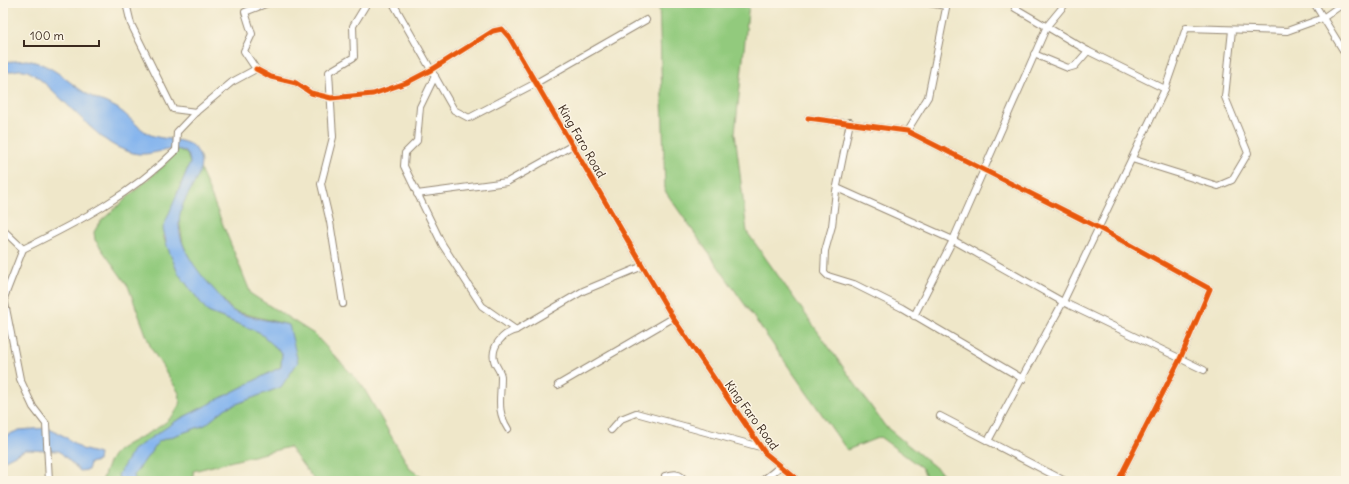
<svg xmlns="http://www.w3.org/2000/svg" width="1349" height="484" font-family="Delius,sans-serif">
<style>
.green{fill:#92ca7d;stroke:#667a4e}
.water{fill:#82b3ee;stroke:#5e6e86}
.lines{fill:none;stroke-linecap:round;stroke-linejoin:round}
.street-casing{stroke:#958874;stroke-width:8}
.street{stroke:#fff;stroke-width:6}
.cycleway-casing{stroke:#fcf5e5;stroke-width:8}
.cycleway{stroke:#e8590c;stroke-width:5}
.labels{text-anchor:middle;dominant-baseline:central;stroke-width:3;stroke-linejoin:round;paint-order:stroke}
.street-label{font-size:12px;fill:#3b2a1e;stroke:#fcf5e5}
</style>
<rect width="100%" height="100%" fill="#fcf5e5"/>
<filter id="ink" filterUnits="userSpaceOnUse"><feTurbulence type="fractalNoise" baseFrequency=".025" numOctaves="2"/><feDisplacementMap in="SourceGraphic" scale="8" xChannelSelector="R" yChannelSelector="G"/><feConvolveMatrix kernelMatrix="1 2 1 2 8 2 1 2 1" color-interpolation-filters="sRGB"/></filter>
<filter id="wash" filterUnits="userSpaceOnUse"><feTurbulence type="fractalNoise" baseFrequency=".012" numOctaves="4" result="noise"/><feDisplacementMap in="SourceGraphic" scale="16" xChannelSelector="R" yChannelSelector="G"/><feGaussianBlur stdDeviation="0.9" result="paint"/><feColorMatrix in="noise" values="0 0 0 0 0 0 0 0 0 0 0 0 0 0 0 0 0 1.4 0 .05"/><feComposite in="paint" operator="in"/></filter>
<g filter="url(#wash)">
<rect width="100%" height="100%" fill="#efe7c9"/>
<g class="green">
<polygon points="659,3 749,3 735,133 747,232 885,426 952,481 928,481 922,468 880,437 847,450 665,191"/>
<path d="M178 149 187 154 190 163 178 191 163 236 178 273 208 312 259 332 282 353 281 367 176 421 166 428 118 475 120 481H102C105 473 109 459 115 453 133 436 187 424 179 393L151 348 128 286 95 240 94 232 100 222 165 164Z"/>
<polygon points="200,168 251,294 314,334 362,385 410,469 427,481 315,481 289,447 193,471 194,481 135,481 134,475 159,441 205,425 226,408 281,387 289,325 233,311 197,271 189,257 183,244 179,219 181,208"/>
</g>
<g class="water">
<path d="M27 60C56 66 64 80 87 94 96 100 107 102 117 108 128 115 136 126 147 133 163 143 193 134 200 157 205 173 187 192 182 207 170 240 197 271 217 293 221 298 227 307 233 311 242 316 276 322 289 325L298 362 281 387 226 408 205 425 159 441 134 475 135 481H120L118 475 133 450 176 421 281 367 282 353 259 332 208 312 178 273 167 246 163 228 190 163C189 139 158 154 144 154 135 155 123 150 115 146 91 134 41 72 24 70 18 69 9 72 3 73V62Z"/>
<polygon points="47,428 64,436 82,449 99,454 98,461 90,463 88,470 80,471 59,451 25,450 3,461 3,437 19,430"/>
</g>
</g>
<g filter="url(#ink)">
<g class="lines">
<g class="street-casing">
<g id="street">
<polyline points="126,3 131,24 173,109 196,112"/>
<polyline points="393,3 454,110 469,118 536,83 646,20"/>
<polyline points="929,3 946,6"/>
<polyline points="1314,3 1346,55"/>
<polyline points="1015,8 1088,51 1165,89 1186,28 1287,31 1323,18 1344,3"/>
<polyline points="1034,54 1068,68 1075,66 1088,51"/>
<polyline points="256,69 271,77 296,83 311,93 331,98 373,94 406,83 431,70 493,31 502,29 509,37 673,318 765,453 799,481"/>
<polyline points="435,76 420,107 417,141 405,153 404,166 442,244 482,306 516,330"/>
<polyline points="808,118 907,131 1099,228 1210,289 1180,359 1118,481"/>
<polyline points="850,122 836,191 832,226 825,251 824,272 828,276 854,284 902,308 1023,379"/>
<polyline points="907,131 928,97 947,3"/>
<polyline points="1132,159 1218,186 1232,180 1248,153 1225,97 1232,30"/>
<polyline points="837,188 953,240 1063,302 1204,370"/>
<polyline points="417,194 507,182 573,145"/>
<polyline points="3,230 23,249 4,298 20,379 33,407 46,424 49,481"/>
<path d="M23 249C78 222 132 194 176 150L177 132 196 112 232 82 256 69 244 51 252 34 245 12 268 3"/>
<polyline points="343,304 330,222 321,184 333,137 329,72 354,57 353,26 367,3"/>
<polyline points="914,316 953,240 1047,26 1066,3"/>
<polyline points="558,385 673,318"/>
<polyline points="940,416 1065,481"/>
<path d="M508 429C496 410 501 399 501 377 501 371 495 366 494 360 491 346 503 333 516 330L583 291 643 266"/>
<polyline points="611,430 621,419 636,413 760,447"/>
<polyline points="988,441 1063,302 1165,89"/>
<path d="M665 476C673 474 680 472 685 481"/>
<polyline points="762,481 781,466"/>
</g>
</g>
<use href="#street" class="street"/>
<g class="cycleway-casing">
<g id="cycleway">
<polyline points="256,69 271,77 296,83 311,93 331,98 373,94 406,83 431,70 493,31 502,29 509,37 673,318 765,453 799,481"/>
<polyline points="808,118 907,131 1099,228 1210,289 1180,359 1118,481"/>
</g>
</g>
<use href="#cycleway" class="cycleway"/>
</g>
</g>
<g class="labels">
<g class="street-label">
<text transform="translate(582 141) rotate(60)">King Faro Road</text>
<text transform="translate(752 415) rotate(54)">King Faro Road</text>
</g>
</g>
<rect width="1349" height="484" fill="none" stroke="#fcf5e5" stroke-width="16"/>
<path d="M24 40v6h75v-6" fill="none" stroke="#3b2a1e" stroke-width="2"/>
<text x="30" y="40" font-size="12" fill="#3b2a1e" stroke="#fcf5e5" stroke-width="3" paint-order="stroke">100 m</text>
</svg>
